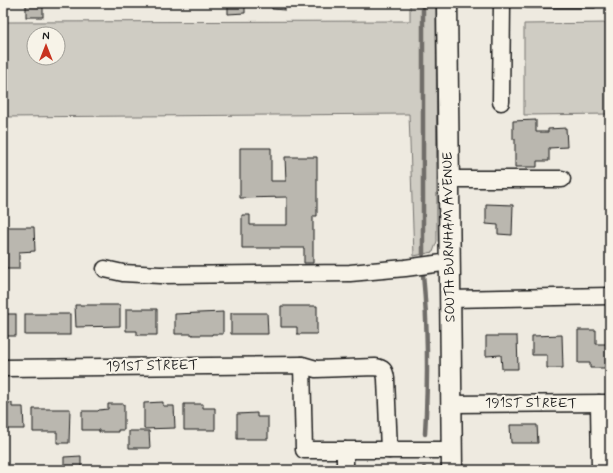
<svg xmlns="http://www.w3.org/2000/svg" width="613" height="473" font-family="Mynerve,sans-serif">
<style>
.green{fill:#cfccc3;stroke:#767470;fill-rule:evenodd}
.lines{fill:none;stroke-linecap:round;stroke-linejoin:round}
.stream{stroke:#6f6d69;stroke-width:4.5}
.building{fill:#bab7af;stroke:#1c1c1c}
.minor-casing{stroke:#1c1c1c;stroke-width:19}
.major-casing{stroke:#1c1c1c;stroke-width:23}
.minor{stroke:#f7f3e8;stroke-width:16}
.major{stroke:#f7f3e8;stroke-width:20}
.labels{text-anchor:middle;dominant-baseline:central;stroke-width:4;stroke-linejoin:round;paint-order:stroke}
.street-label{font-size:14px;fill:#1c1c1c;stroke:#f7f3e8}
</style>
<rect width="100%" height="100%" fill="#eeeae0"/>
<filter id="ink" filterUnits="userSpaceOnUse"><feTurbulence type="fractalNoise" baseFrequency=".025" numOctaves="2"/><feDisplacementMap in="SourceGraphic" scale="8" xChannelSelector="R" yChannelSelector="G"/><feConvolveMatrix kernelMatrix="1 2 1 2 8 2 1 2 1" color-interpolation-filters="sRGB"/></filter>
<g filter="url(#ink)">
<g class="green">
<path d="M410 3H436L437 241 433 252 414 256 409 114 3 117V22L410 21ZM34 34H58V58H34Z"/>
<polygon points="610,23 610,114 524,115 524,24"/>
</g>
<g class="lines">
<g class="stream">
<polyline points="423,3 423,254"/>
<path d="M423 274C428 327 428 381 425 434"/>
<polyline points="424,468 424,470"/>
</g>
</g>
<g class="building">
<rect x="26" y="3" width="17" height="14"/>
<polygon points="228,3 245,3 245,13 228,14"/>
<polygon points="272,3 285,3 285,10 272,9"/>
<rect x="526" y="3" width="69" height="5"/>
<polygon points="536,120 536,132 548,132 548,129 566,128 567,147 549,148 549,161 537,161 537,167 515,167 515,139 513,139 513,121"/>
<polygon points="240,148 271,148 271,181 286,181 285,157 317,157 317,216 313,216 313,263 304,263 304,248 242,248 242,215 250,215 250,225 287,225 287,197 240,198"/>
<polygon points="486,204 513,205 512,235 498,234 498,225 486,224"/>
<polygon points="3,227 34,227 35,251 19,252 19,269 3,269"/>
<polygon points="75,305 120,305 120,326 76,327"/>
<polygon points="281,306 317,306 317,334 297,334 297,327 281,327"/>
<polygon points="126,309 157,309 157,335 137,335 137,331 126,331"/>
<polygon points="223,312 223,334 212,334 212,335 192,335 192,334 175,334 175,314"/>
<polygon points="231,313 267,313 268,334 231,334"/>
<rect x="3" y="314" width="13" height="22"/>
<rect x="25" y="314" width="45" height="21"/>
<polygon points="578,330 596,330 596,344 609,344 609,368 590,368 590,363 578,363"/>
<polygon points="562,335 563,368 547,368 547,355 532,355 532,336"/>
<polygon points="486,336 517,336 518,369 502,369 501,355 486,356"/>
<polygon points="163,402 163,406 174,406 175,428 144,429 144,403"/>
<polygon points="3,403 12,403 12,407 23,407 24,429 3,429"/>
<polygon points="108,404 124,404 124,430 118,430 118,432 99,432 99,430 82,430 82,411 98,411 99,410 108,409"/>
<polygon points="184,404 203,404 203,408 215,408 215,430 184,430"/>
<polygon points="33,409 70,409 69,443 57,443 57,432 33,432"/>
<polygon points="257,413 257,417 268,417 268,439 237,439 237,414"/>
<polygon points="510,425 537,425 538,443 511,443"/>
<polygon points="129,431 149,431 150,448 129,448"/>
<polygon points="81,456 81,470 64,470 64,457"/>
</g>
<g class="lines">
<g class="minor-casing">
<g id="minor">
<polyline points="501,102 502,3"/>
<polyline points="449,179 562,179"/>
<polyline points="105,269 123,273 160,275 350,273 405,268 450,262"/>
<polyline points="450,299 610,296"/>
<polyline points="302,365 304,450 452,450"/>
<path d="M3 368 302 365 316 369 375 367C383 368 385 370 386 379L389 450"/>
<polyline points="599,403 600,470"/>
<polyline points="451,404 610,403"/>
<polyline points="345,450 345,470"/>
</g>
</g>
<g class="major-casing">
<polyline id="major" points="447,3 452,470"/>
</g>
<use href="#minor" class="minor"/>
<use href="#major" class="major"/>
</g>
</g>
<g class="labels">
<g class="street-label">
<text transform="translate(449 237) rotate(-91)">SOUTH BURNHAM AVENUE</text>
<text transform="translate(152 366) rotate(-1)">191ST STREET</text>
<text x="531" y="403">191ST STREET</text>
</g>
</g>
<rect width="613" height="473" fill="none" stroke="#f7f3e8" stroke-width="16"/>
<rect x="8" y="8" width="597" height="457" fill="none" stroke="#1c1c1c" stroke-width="1.5" filter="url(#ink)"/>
<g transform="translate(46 46)"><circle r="19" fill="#f7f3e8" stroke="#9f9d96"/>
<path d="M0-3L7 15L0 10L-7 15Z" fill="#c8321e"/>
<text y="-6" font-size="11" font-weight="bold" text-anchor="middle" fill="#1c1c1c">N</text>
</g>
</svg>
